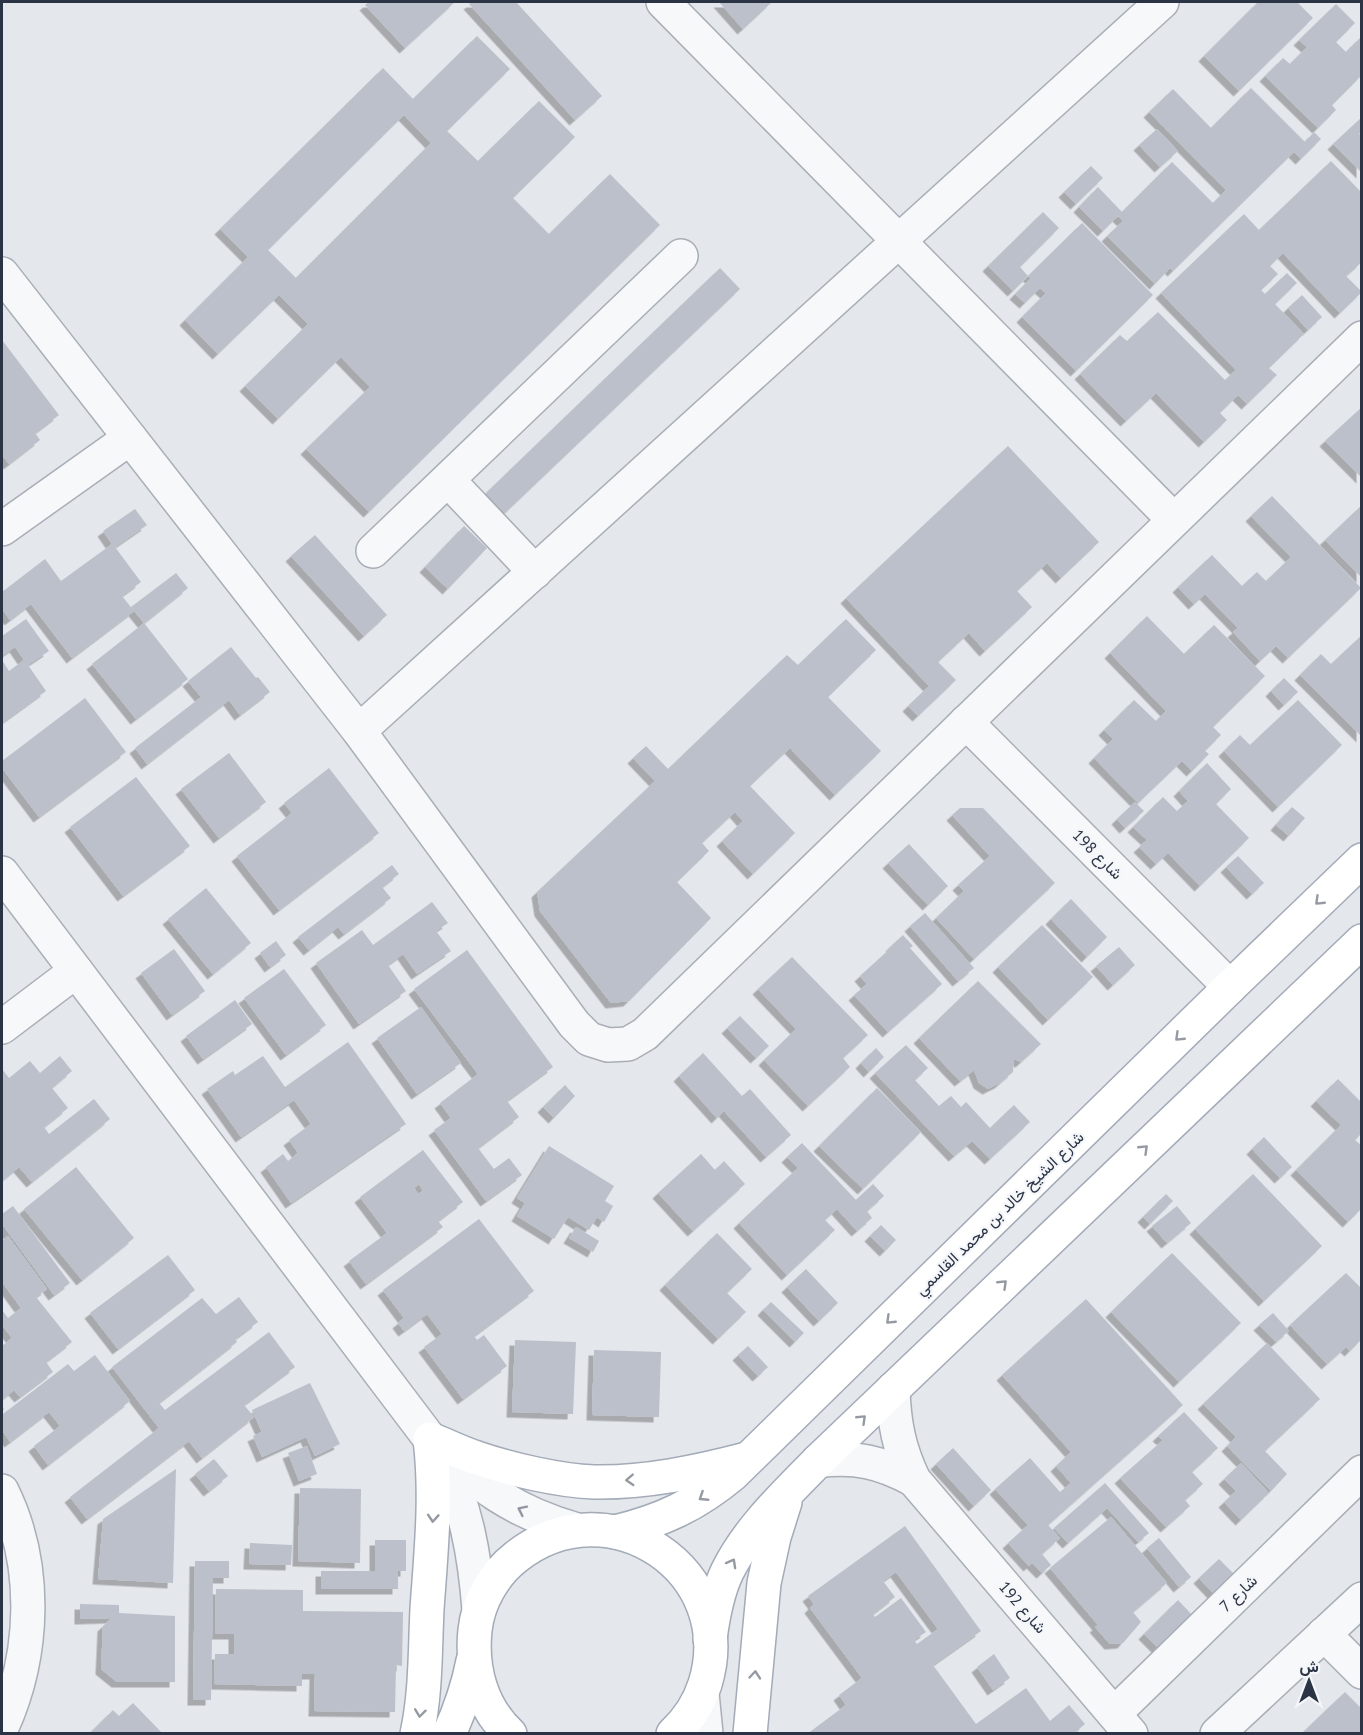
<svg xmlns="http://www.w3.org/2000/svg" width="1363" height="1735" font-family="'PT Sans',Vazirmatn,sans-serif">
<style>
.building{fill:#bbc0ca;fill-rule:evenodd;filter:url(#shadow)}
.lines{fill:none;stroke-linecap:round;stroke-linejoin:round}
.minor-casing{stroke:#a9aeb7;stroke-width:36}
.major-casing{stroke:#a3abb8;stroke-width:36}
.minor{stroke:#f7f8fa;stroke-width:33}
.major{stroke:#fff;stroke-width:33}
.oneway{stroke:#959aa2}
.oneway2{stroke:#9196a0}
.labels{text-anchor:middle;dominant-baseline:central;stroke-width:4.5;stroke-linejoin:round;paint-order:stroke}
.street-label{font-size:16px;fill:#2b3445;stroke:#f4f6f9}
</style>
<defs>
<filter id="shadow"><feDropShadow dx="-5.5" dy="5.5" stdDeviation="0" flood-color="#0004"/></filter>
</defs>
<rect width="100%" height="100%" fill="#e4e7ec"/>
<g class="building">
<polygon points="369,2 455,2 405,48 365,5"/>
<polygon points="472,2 516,2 602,96 575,120 469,4"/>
<polygon points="719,2 772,2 743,29"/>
<polygon points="1258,2 1297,2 1313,18 1239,91 1204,56"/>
<polygon points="1336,4 1355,23 1336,42 1346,52 1362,36 1362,75 1332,105 1336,110 1318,128 1265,76 1283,58 1290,64 1307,47 1299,40"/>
<path d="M477 36 510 69 447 131 478 161 539 101 575 137 513 198 549 234 610 174 660 225 369 512 306 449 370 387 341 357 278 419 245 386 308 324 279 295 218 354 185 320 248 257 220 229 383 68 413 99ZM404 115 431 143 296 278 268 250Z"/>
<polygon points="1251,88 1305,142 1314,132 1321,139 1301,159 1294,152 1173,271 1170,268 1155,284 1107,236 1123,221 1118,216 1103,231 1079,207 1098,187 1122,212 1172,162 1213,203 1226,190 1149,112 1173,89 1211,128"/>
<polygon points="1362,117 1362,131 1359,134 1362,136 1362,173 1333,144"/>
<polygon points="1157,129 1178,151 1160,167 1139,145"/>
<polygon points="1331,161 1362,193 1362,262 1346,276 1362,292 1340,313 1283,253 1270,266 1278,274 1261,290 1265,294 1287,273 1297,283 1275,304 1304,334 1269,368 1277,375 1247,404 1238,395 1220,413 1227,420 1204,442 1156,393 1126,421 1080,374 1120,335 1127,341 1158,312 1225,380 1236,370 1161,293 1244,214 1259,230"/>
<polygon points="1091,166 1103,178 1076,204 1064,192"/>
<polygon points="1043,212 1059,228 1020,267 1028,276 1013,291 988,266"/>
<polygon points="1082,223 1153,295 1076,371 1022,317 1046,293 1040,288 1025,303 1015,294 1031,278 1028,276"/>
<polygon points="720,268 740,289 505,513 486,493"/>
<polygon points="1302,295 1322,317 1308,330 1288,308"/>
<polygon points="2,340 59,415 35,433 40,440 9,464 2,455"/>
<polygon points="1362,407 1362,478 1325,441"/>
<polygon points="1008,446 1099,542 1061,578 1047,563 1017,591 1032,607 985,651 969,633 938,662 956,680 918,716 908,706 929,686 846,598"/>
<polygon points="1272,496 1361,588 1288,658 1276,646 1260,661 1233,632 1238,628 1205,594 1194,604 1178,587 1212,555 1242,586 1257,572 1266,581 1291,557 1251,516"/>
<polygon points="1362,505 1362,578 1325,540"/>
<polygon points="135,509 147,525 115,547 141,582 122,596 134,611 72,658 31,604 10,620 2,609 2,592 45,559 61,581 112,544 103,531"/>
<polygon points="464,526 487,548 448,589 425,567"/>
<polygon points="315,535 387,615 364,636 291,556"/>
<polygon points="176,573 188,588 144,623 131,607"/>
<polygon points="1147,616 1184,654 1214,625 1265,676 1213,727 1221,735 1205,751 1209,754 1192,771 1182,761 1138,803 1094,758 1113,739 1104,730 1134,700 1156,721 1166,711 1110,653"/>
<polygon points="26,619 49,651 28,665 46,691 2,723 2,660 9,671 24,660 15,647 2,656 2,636"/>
<polygon points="846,619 876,650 828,697 881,751 835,795 790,748 750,786 795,833 753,874 722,841 743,821 735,812 702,843 709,851 677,882 711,918 629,1001 611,1003 540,911 537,892 655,781 633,758 646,746 668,769 787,655 798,665"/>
<polygon points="144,623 188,679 136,719 92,664"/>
<polygon points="1362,635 1362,737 1300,675 1321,654 1331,664"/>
<polygon points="231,647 256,678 258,677 270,692 240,715 229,700 147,764 135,748 201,697 188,681"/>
<polygon points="1284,678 1298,692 1284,705 1271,691"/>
<polygon points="85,698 126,752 39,817 2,768 2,761"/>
<polygon points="1298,700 1342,745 1278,807 1224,751 1240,735 1250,745"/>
<polygon points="229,753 266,802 219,838 181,789"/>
<polygon points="1207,763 1231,789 1216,804 1249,838 1200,886 1168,853 1156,864 1139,847 1147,840 1133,827 1163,797 1177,811 1188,801 1179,791"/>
<polygon points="329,768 379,833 279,910 237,856 292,813 284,803"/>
<polygon points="136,777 190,846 123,896 70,827"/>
<polygon points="1135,802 1144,811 1125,828 1117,819"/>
<polygon points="1292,807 1305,818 1289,836 1276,825"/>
<polygon points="960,808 983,808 1055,883 974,959 936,918 964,891 958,885 990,856 952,815"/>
<polygon points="909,844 948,886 928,905 888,863"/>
<polygon points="1238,856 1264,883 1252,894 1226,867"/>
<polygon points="392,865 399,874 382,887 391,898 344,934 338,927 309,950 298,937"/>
<polygon points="206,888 251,943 213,974 168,919"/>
<polygon points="1071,899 1107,937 1087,957 1051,919"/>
<polygon points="432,902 448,923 436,931 451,951 417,974 403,954 388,965 406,991 359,1024 316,963 362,930 373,945"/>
<polygon points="925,913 974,968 958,981 910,926"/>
<polygon points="1042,925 1093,977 1048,1020 998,967"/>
<polygon points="903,935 913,946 910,948 942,984 888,1032 854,995 867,984 860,976 892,947 891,946"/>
<polygon points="276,941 286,955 270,967 260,953"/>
<polygon points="1119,947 1135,965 1113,985 1096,966"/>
<polygon points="174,949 205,991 172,1015 141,973"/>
<polygon points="467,950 553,1067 507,1101 519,1117 478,1148 494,1169 509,1158 522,1175 486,1201 434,1130 451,1118 440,1103 478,1074 414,989"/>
<polygon points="792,957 868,1035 843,1058 850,1067 808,1106 764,1060 796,1029 758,989"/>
<polygon points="284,969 326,1025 286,1055 244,998"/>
<polygon points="978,981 1041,1044 1021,1062 1014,1059 1013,1072 1000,1083 988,1089 979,1083 974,1070 960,1081 919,1038"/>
<polygon points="235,1000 252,1024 203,1059 186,1036"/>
<polygon points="421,1007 461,1063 417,1094 377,1038"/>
<polygon points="740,1016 769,1046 756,1058 727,1028"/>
<polygon points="348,1042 406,1124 291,1203 266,1167 283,1154 288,1161 298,1153 289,1140 311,1124 294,1100 241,1137 207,1089 233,1071 235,1075 263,1056 285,1087"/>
<polygon points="906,1045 928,1068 915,1080 939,1106 951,1096 961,1107 966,1102 990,1128 1014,1105 1030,1122 990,1159 972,1141 954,1156 875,1073"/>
<polygon points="876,1048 884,1057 869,1072 861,1063"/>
<polygon points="703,1053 742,1096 750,1089 791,1135 766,1157 724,1111 717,1118 679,1076"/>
<polygon points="60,1056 72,1071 52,1088 68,1108 44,1127 49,1134 94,1099 110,1119 32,1182 19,1167 2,1181 2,1069 9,1078 30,1061 40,1073"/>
<polygon points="1338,1079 1362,1103 1362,1133 1355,1140 1362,1146 1362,1208 1348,1222 1296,1170 1341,1125 1316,1101"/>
<polygon points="565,1085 575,1096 554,1118 543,1107"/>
<polygon points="877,1088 921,1132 863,1189 819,1146"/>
<polygon points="1264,1137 1292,1167 1280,1178 1252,1149"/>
<polygon points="802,1143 856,1200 873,1184 884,1196 867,1211 872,1218 857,1231 837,1209 825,1220 835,1230 787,1275 739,1223 798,1168 787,1157"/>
<polygon points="549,1146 614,1186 605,1201 613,1206 604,1222 597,1217 589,1230 568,1217 554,1239 517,1216 525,1203 517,1198"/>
<path d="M423 1150 463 1202 438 1221 443 1227 366 1284 349 1261 387 1233 360 1197ZM419 1184 423 1191 418 1194 414 1188Z"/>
<polygon points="701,1154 715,1170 724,1161 745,1184 693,1231 658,1193"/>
<polygon points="76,1167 134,1238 82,1280 24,1209"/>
<polygon points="1253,1174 1322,1246 1264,1301 1195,1229"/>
<polygon points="1166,1194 1173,1201 1150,1224 1143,1217"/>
<polygon points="13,1206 70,1283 54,1295 2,1224 2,1214"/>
<polygon points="1177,1206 1191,1223 1167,1243 1152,1226"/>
<polygon points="479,1219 534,1291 474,1336 477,1340 484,1335 507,1366 463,1399 424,1347 442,1334 427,1314 404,1331 398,1323 404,1318 383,1290"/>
<polygon points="881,1225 896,1240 885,1251 870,1236"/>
<polygon points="576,1227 599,1241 593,1252 569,1238"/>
<polygon points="717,1233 752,1269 727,1293 746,1312 718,1339 665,1285"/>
<polygon points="8,1236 47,1289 36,1297 72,1342 46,1362 53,1372 20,1397 14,1390 2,1400 2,1346 12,1338 2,1325 2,1310 8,1318 21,1308 2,1282 2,1241"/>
<polygon points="1172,1253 1241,1323 1179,1382 1111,1312"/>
<polygon points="168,1255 195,1290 118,1349 90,1313"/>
<polygon points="806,1269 838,1303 819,1321 787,1287"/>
<polygon points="1346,1273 1362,1289 1362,1339 1350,1351 1346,1347 1327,1364 1290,1325"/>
<polygon points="239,1297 258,1322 235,1339 237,1342 159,1403 165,1410 269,1332 295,1367 244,1405 254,1417 202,1458 189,1441 87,1519 70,1497 159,1428 112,1367 202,1298 216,1314"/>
<polygon points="1086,1299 1183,1405 1048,1525 1060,1538 1042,1554 1051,1565 1042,1573 1032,1563 1029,1566 1008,1543 1028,1525 995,1489 1030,1458 1060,1492 1071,1483 1056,1466 1071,1452 1002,1375"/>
<polygon points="771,1302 804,1333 795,1342 763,1310"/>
<polygon points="1273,1313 1289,1331 1276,1342 1259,1325"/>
<polygon points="515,1340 576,1342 573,1414 512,1412"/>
<polygon points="1267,1343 1320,1399 1265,1451 1287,1474 1271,1491 1227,1446 1236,1437 1203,1404"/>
<polygon points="748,1346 768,1367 758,1376 738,1355"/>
<polygon points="594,1350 661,1352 659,1417 592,1415"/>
<polygon points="95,1355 130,1401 48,1465 34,1446 60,1426 49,1412 10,1442 2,1430 2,1406 4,1409 2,1411 3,1414 68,1364 74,1371"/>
<polygon points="310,1383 340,1444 315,1456 306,1437 262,1457 253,1436 262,1432 252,1410"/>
<polygon points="1184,1412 1218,1448 1192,1472 1203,1484 1185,1500 1190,1506 1166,1527 1120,1478 1163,1440 1158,1436"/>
<polygon points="307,1446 317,1474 299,1481 288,1453"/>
<polygon points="953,1448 991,1490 974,1506 936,1464"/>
<polygon points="214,1459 228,1476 209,1491 195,1474"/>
<polygon points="1241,1463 1269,1493 1241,1520 1224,1502 1236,1491 1224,1479"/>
<polygon points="176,1469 173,1583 98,1579 103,1519"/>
<polygon points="1105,1483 1149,1533 1138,1542 1107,1508 1068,1543 1054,1528"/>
<polygon points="300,1488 361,1489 360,1563 298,1561"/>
<polygon points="1111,1517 1167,1583 1133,1612 1141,1622 1123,1643 1110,1644 1095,1627 1098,1625 1050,1568"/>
<path d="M905 1526 981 1631 933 1665 976 1724 1026 1688 1050 1721 1069 1705 1085 1724 1073 1734H807L846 1705 839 1695 862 1678 810 1608 814 1604 808 1596ZM896 1572 938 1629 917 1644 914 1640 926 1632 901 1598 875 1617 873 1614 895 1597 883 1581Z"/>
<polygon points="1159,1538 1191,1577 1179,1587 1147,1548"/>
<polygon points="375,1540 406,1540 406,1571 398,1571 398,1589 321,1589 321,1571 375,1571"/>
<polygon points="250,1543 292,1545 291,1565 249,1564"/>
<polygon points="1219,1559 1235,1575 1215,1595 1199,1578"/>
<polygon points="195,1561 229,1561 229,1578 213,1578 211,1700 193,1700"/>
<polygon points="216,1589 303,1590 303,1611 403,1612 402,1666 396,1665 395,1712 314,1711 315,1674 302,1674 302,1686 214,1684 215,1654 234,1654 234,1634 215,1634"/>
<polygon points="1178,1600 1194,1617 1160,1650 1144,1634"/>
<polygon points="80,1604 119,1605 119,1613 175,1616 175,1682 117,1682 101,1669 103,1626 112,1618 80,1619"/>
<polygon points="994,1654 1010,1678 993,1690 977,1667"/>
<polygon points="1345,1692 1362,1709 1362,1734 1301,1734"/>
<polygon points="133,1703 163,1734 89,1734 113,1710 119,1716"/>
</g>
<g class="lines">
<g class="minor-casing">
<g id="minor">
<polyline points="663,2 1174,520"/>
<polyline points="2,274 359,731 574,1024 589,1039 608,1045 628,1044 645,1034 1362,338"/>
<polyline points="448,480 535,572"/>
<polyline points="2,529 130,438"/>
<polyline points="373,551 681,256"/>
<polyline points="966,722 1230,987"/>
<polyline points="359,731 1162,2"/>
<path d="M2 873 430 1439C477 1485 513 1512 577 1530"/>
<polyline points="2,1027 76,971"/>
<path d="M893 1389C894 1423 899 1449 914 1480L1131 1734"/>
<path d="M440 1456C466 1502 475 1557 479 1610"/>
<path d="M818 1461C855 1456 881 1462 914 1480"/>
<path d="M2 1491C38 1564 35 1654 2 1727"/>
<polyline points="1324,1634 1362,1672"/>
<polyline points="702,1693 706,1734"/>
<polyline points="1114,1714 1362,1472"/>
<polyline points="1217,1734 1362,1599"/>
</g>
</g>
<g class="major-casing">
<g id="major">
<path d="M615 1532C661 1521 696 1505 733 1474L1230 987 1362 860"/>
<path d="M710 1639C713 1616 717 1593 727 1572 748 1529 785 1495 818 1461L1362 941"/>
<path d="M417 1734C426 1693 425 1650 427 1609 431 1552 437 1496 430 1439 446 1445 461 1453 477 1458 509 1469 560 1481 594 1482 645 1483 697 1472 747 1459"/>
<path d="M449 1734C460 1710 468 1687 473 1661"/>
<path d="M510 1734C481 1707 471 1668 475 1630 478 1602 494 1574 516 1557 609 1483 740 1571 705 1684 699 1703 688 1720 673 1734"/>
<polyline points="750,1734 764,1583 774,1537 785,1502"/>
</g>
</g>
<use href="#minor" class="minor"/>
<use href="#major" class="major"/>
</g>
<defs><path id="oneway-chevron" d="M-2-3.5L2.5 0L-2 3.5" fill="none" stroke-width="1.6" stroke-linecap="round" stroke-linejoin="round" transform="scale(1.5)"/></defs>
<g class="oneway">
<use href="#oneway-chevron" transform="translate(1319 901) rotate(136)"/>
<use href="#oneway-chevron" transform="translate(1179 1037) rotate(136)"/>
<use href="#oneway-chevron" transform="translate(1144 1149) rotate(-44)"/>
<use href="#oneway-chevron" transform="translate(1003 1284) rotate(-44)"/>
<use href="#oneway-chevron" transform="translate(890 1320) rotate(136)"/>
<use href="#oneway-chevron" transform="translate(862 1419) rotate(-44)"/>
<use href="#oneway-chevron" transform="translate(630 1480) rotate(177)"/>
<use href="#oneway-chevron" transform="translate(703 1497) rotate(147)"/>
<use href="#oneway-chevron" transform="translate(433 1518) rotate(94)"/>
<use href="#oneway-chevron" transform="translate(732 1563) rotate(-61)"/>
<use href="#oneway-chevron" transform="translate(755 1675) rotate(-85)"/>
<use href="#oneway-chevron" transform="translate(420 1713) rotate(97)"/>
</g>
<use class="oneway2" href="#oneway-chevron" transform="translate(522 1510) rotate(-154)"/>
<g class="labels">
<g class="street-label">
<text transform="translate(1098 854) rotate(45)">شارع 198</text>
<text transform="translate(999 1213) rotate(-44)">شارع الشيخ خالد بن محمد القاسمي</text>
<text transform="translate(1238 1593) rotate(-44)">شارع 7</text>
<text transform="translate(1023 1607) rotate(49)">شارع 192</text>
</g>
</g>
<rect width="1363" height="1735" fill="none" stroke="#2b3445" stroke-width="6"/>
<g transform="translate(1309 1681)" stroke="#f4f6f9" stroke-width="4.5" paint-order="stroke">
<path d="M0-4.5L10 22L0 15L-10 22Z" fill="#2b3445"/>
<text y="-9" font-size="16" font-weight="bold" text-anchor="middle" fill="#2b3445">ش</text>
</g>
</svg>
